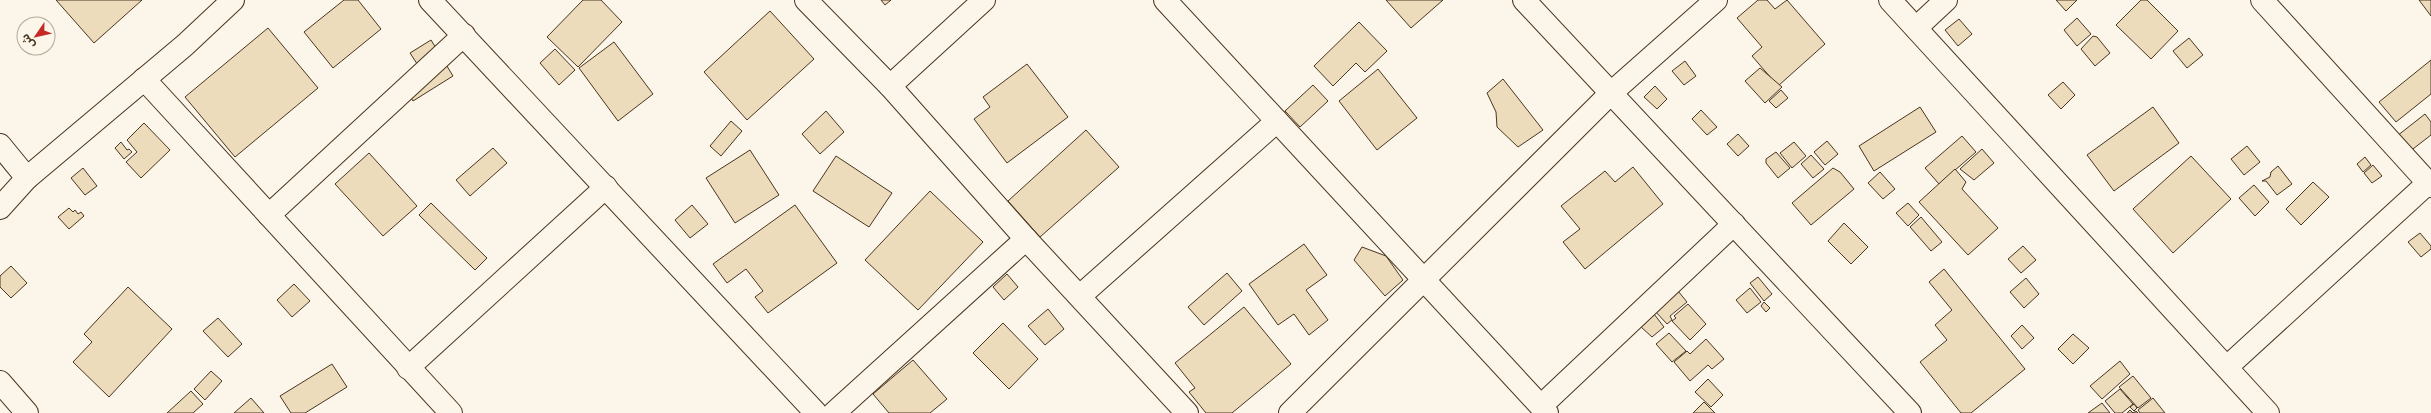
<svg xmlns="http://www.w3.org/2000/svg" width="2431" height="413" font-family="'Open Sans','Noto Sans Arabic',sans-serif">
<style>
.building{fill:#ecdcbc;stroke:#4a3520}
.lines{fill:none;stroke-linecap:round;stroke-linejoin:round}
.minor-casing{stroke:#4a3520;stroke-width:24}
.minor{stroke:#fbf6e9;stroke-width:22}
</style>
<rect width="100%" height="100%" fill="#fbf6e9"/>
<g class="building">
<polygon points="56,0 142,0 94,43"/>
<polygon points="344,0 358,0 381,29 333,68 304,32"/>
<polygon points="583,0 601,0 622,22 578,67 547,37"/>
<polygon points="881,0 891,0 885,5"/>
<polygon points="1386,0 1443,0 1411,28"/>
<polygon points="1758,0 1767,0 1775,9 1787,0 1825,44 1778,86 1752,56 1762,47 1737,18"/>
<polygon points="2056,0 2077,0 2066,11"/>
<polygon points="2141,0 2147,0 2178,31 2151,59 2116,25"/>
<polygon points="2419,0 2431,0 2431,16"/>
<polygon points="770,11 814,59 747,120 704,72"/>
<polygon points="2077,18 2091,34 2077,46 2064,30"/>
<polygon points="1959,19 1972,34 1958,46 1945,30"/>
<polygon points="1359,22 1387,51 1365,72 1356,63 1333,86 1314,66"/>
<polygon points="268,28 318,88 235,157 185,97"/>
<polygon points="2093,36 2097,37 2110,53 2095,66 2081,49"/>
<polygon points="2189,38 2203,55 2187,68 2173,51"/>
<polygon points="431,40 453,76 413,101 405,88 425,76 410,53"/>
<polygon points="614,42 653,94 618,121 579,68"/>
<polygon points="555,49 575,70 559,85 540,63"/>
<polygon points="2431,60 2431,94 2396,122 2379,102"/>
<polygon points="1685,61 1696,76 1684,85 1672,71"/>
<polygon points="1027,64 1068,117 1007,163 974,119 990,107 983,97"/>
<polygon points="1760,68 1782,87 1765,103 1745,81"/>
<polygon points="1378,69 1417,118 1377,150 1339,101"/>
<polygon points="1503,79 1543,130 1518,147 1497,127 1496,112 1487,93"/>
<polygon points="2063,82 2075,95 2061,109 2048,95"/>
<polygon points="1313,85 1328,101 1300,127 1285,111"/>
<polygon points="1655,86 1667,99 1657,109 1644,97"/>
<polygon points="1781,90 1788,98 1776,108 1769,101"/>
<polygon points="1920,107 1936,132 1874,171 1859,146"/>
<polygon points="2153,107 2179,143 2114,191 2087,155"/>
<polygon points="1701,110 1717,127 1707,135 1692,119"/>
<polygon points="826,111 844,132 820,154 802,134"/>
<polygon points="2425,114 2431,122 2431,135 2409,152 2397,136"/>
<polygon points="731,121 742,131 721,156 710,146"/>
<polygon points="144,123 170,150 141,178 126,162 137,152 127,140"/>
<polygon points="1086,130 1119,167 1040,237 1008,201"/>
<polygon points="1738,134 1749,146 1738,156 1727,144"/>
<polygon points="1962,136 1976,152 1939,184 1925,168"/>
<polygon points="1827,141 1838,154 1825,165 1814,152"/>
<polygon points="121,142 127,150 129,149 132,152 124,159 115,148"/>
<polygon points="1794,142 1806,156 1792,168 1780,153"/>
<polygon points="2247,146 2260,162 2244,175 2231,159"/>
<polygon points="493,148 507,163 470,196 456,180"/>
<polygon points="1982,149 1994,163 1974,180 1960,169"/>
<polygon points="750,150 779,195 735,223 706,178"/>
<polygon points="1776,152 1790,168 1778,178 1766,163 1766,159"/>
<polygon points="369,153 417,206 383,236 335,184"/>
<polygon points="1811,155 1824,169 1813,178 1801,164"/>
<polygon points="836,156 892,193 869,227 813,191"/>
<polygon points="2191,156 2231,199 2173,253 2133,209"/>
<polygon points="2365,157 2371,165 2363,172 2357,164"/>
<polygon points="2373,165 2382,176 2372,183 2364,173"/>
<polygon points="2278,166 2292,184 2277,195 2266,181 2262,181 2270,177 2271,172"/>
<polygon points="1633,167 1663,204 1585,269 1563,242 1580,229 1561,206 1605,171 1615,182"/>
<polygon points="83,168 97,186 85,195 71,178"/>
<polygon points="1833,168 1840,172 1854,189 1811,225 1792,203"/>
<polygon points="1955,169 1966,182 1962,189 1998,228 1968,255 1919,202"/>
<polygon points="1880,172 1895,189 1883,199 1868,183"/>
<polygon points="2313,182 2329,197 2301,225 2286,209"/>
<polygon points="2254,185 2269,202 2255,216 2239,198"/>
<polygon points="930,191 983,242 918,310 865,260"/>
<polygon points="431,203 487,258 475,270 419,215"/>
<polygon points="1908,203 1919,215 1908,226 1896,213"/>
<polygon points="692,205 708,224 690,238 675,220"/>
<polygon points="795,205 837,263 768,313 755,297 763,291 746,269 727,283 713,264"/>
<polygon points="69,208 73,212 75,210 78,214 81,212 84,216 69,229 58,217"/>
<polygon points="1921,217 1942,242 1931,251 1910,227"/>
<polygon points="1844,223 1868,247 1851,264 1828,241"/>
<polygon points="2420,233 2431,246 2431,249 2421,257 2408,242"/>
<polygon points="1304,244 1327,275 1306,290 1328,320 1309,335 1294,314 1278,325 1249,284"/>
<polygon points="2023,246 2036,260 2021,273 2008,259"/>
<polygon points="1362,247 1386,256 1403,280 1385,296 1354,260"/>
<polygon points="11,266 27,283 11,298 0,287 0,276"/>
<polygon points="1944,269 2025,369 1971,413 1961,413 1920,362 1947,340 1935,325 1952,310 1929,282"/>
<polygon points="1227,273 1242,291 1204,325 1188,307"/>
<polygon points="1007,274 1018,287 1004,300 993,287"/>
<polygon points="1758,277 1772,294 1764,301 1750,283"/>
<polygon points="2026,278 2039,294 2024,308 2010,292"/>
<polygon points="294,284 310,301 292,317 277,300"/>
<polygon points="128,287 172,329 109,397 73,362 92,342 84,334"/>
<polygon points="1750,288 1761,302 1747,313 1736,300"/>
<polygon points="1678,291 1687,302 1670,316 1672,320 1667,324 1655,311"/>
<polygon points="1764,302 1770,308 1766,312 1761,306"/>
<polygon points="1688,304 1706,324 1690,340 1672,321 1676,318 1674,316"/>
<polygon points="1244,307 1291,364 1232,413 1206,413 1189,392 1195,388 1175,363"/>
<polygon points="1048,309 1064,329 1045,345 1028,326"/>
<polygon points="1654,314 1664,327 1652,337 1640,326"/>
<polygon points="218,318 242,344 228,357 203,331"/>
<polygon points="1003,323 1038,359 1009,389 973,353"/>
<polygon points="2022,325 2034,338 2022,349 2011,336"/>
<polygon points="1669,333 1686,351 1672,362 1656,344"/>
<polygon points="2073,334 2089,348 2073,364 2058,349"/>
<polygon points="1706,339 1724,359 1712,369 1708,365 1690,381 1674,362 1687,351 1690,354"/>
<polygon points="913,360 947,399 930,413 889,413 873,394"/>
<polygon points="2120,361 2130,374 2102,399 2090,386"/>
<polygon points="332,364 347,387 305,413 291,413 280,396"/>
<polygon points="211,371 222,381 205,400 194,389"/>
<polygon points="2133,376 2151,398 2138,408 2119,387"/>
<polygon points="1708,379 1723,395 1711,407 1695,392"/>
<polygon points="2120,389 2133,404 2122,413 2115,413 2105,401"/>
<polygon points="191,391 203,404 193,413 167,413"/>
<polygon points="251,398 264,413 234,413"/>
<polygon points="2153,398 2165,413 2140,413 2138,410"/>
<polygon points="1704,402 1715,413 1693,413"/>
<polygon points="2102,403 2110,413 2088,413"/>
<polygon points="2134,404 2137,408 2134,411 2130,407"/>
<polygon points="2130,410 2133,413 2136,411 2138,413 2127,413"/>
</g>
<g class="lines">
<g class="minor-casing">
<g id="minor">
<polyline points="430,0 816,413"/>
<polyline points="806,0 890,86 1026,239 1187,413"/>
<polyline points="1165,0 1547,413"/>
<polyline points="1524,0 1910,413"/>
<polyline points="1890,0 2268,413"/>
<polyline points="2262,0 2431,186"/>
<polyline points="1916,28 1946,0"/>
<polyline points="144,79 451,413"/>
<polyline points="890,86 984,0"/>
<polyline points="0,145 27,178"/>
<polyline points="0,208 27,178 185,45 233,0"/>
<polyline points="269,215 464,35"/>
<polyline points="1080,296 1277,121"/>
<polyline points="2227,367 2428,183"/>
<polyline points="408,368 606,187"/>
<polyline points="0,382 27,413"/>
<polyline points="1541,406 1734,224"/>
<polyline points="834,413 1026,239"/>
<polyline points="1290,413 1611,93 1716,0"/>
</g>
</g>
<use href="#minor" class="minor"/>
</g>
<g transform="translate(36 36) rotate(236)"><circle r="19" fill="#fbf6e9" stroke="#b4a999"/>
<path d="M0-3L7 15L0 10L-7 15Z" fill="#c62828"/>
<text y="-6" font-size="11" font-weight="bold" text-anchor="middle" fill="#4a3520">ش</text>
</g>
</svg>
